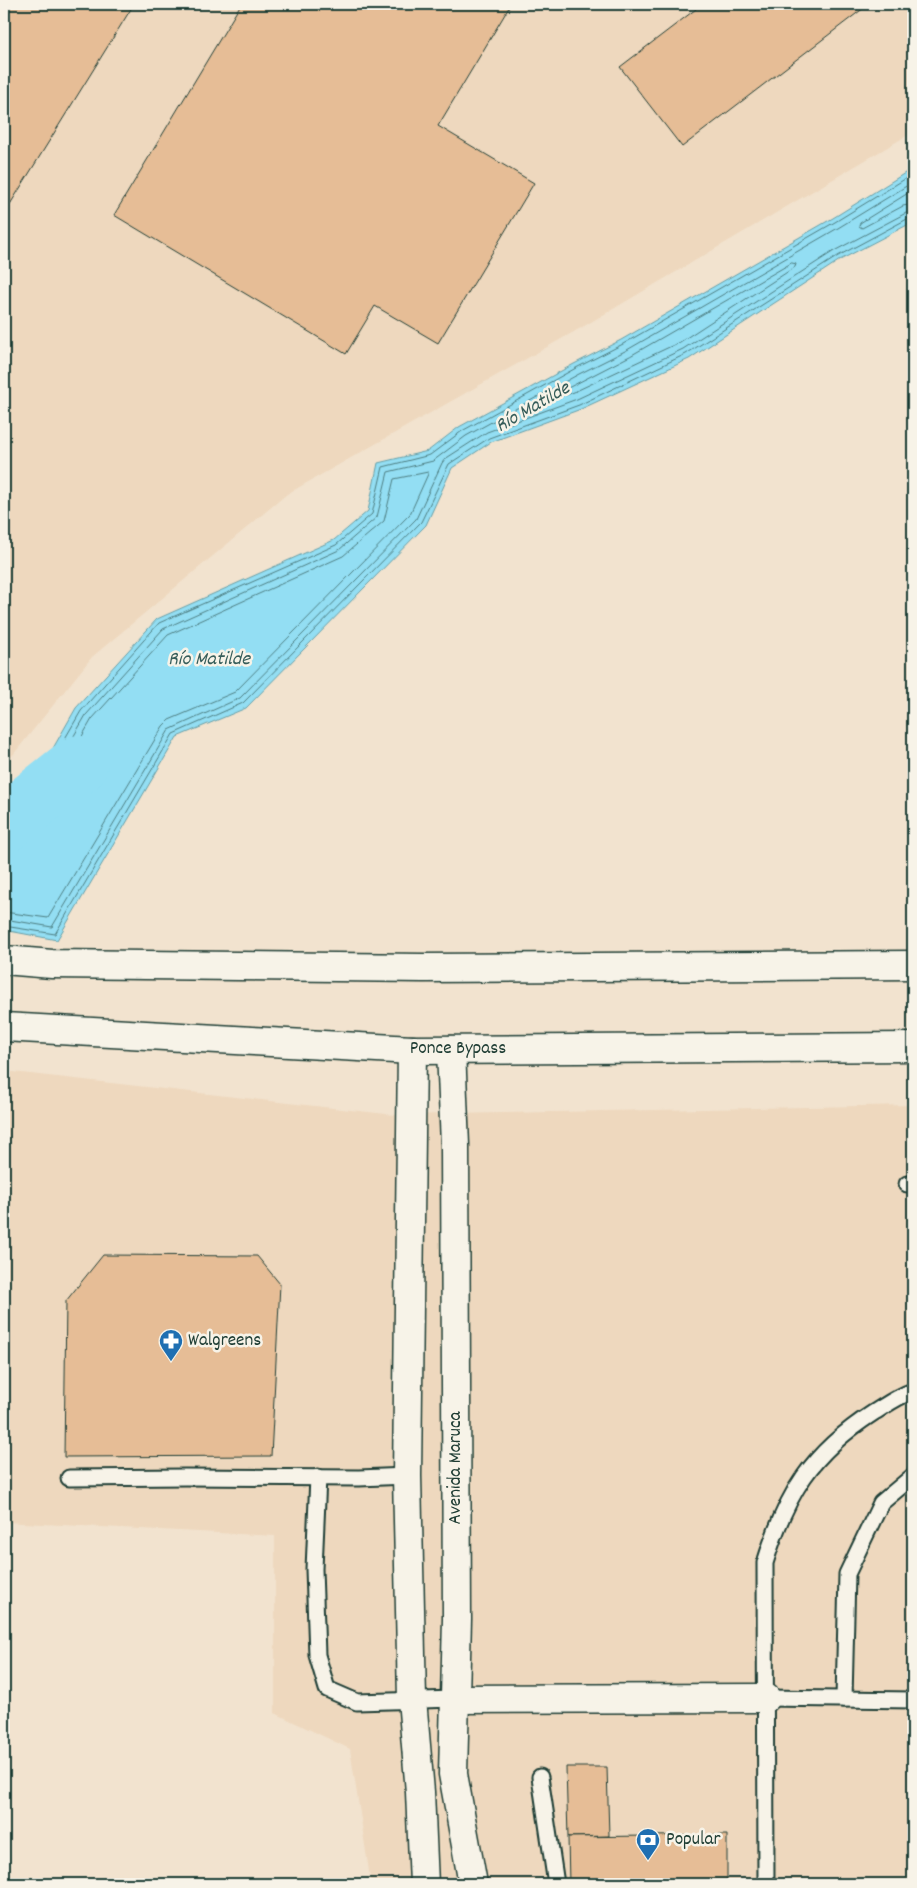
<svg xmlns="http://www.w3.org/2000/svg" width="917" height="1888" font-family="Dekko,sans-serif">
<style>
.built{fill:#eed8be}
.water{fill:#93def3;stroke:#659ea7}
.lines{fill:none;stroke-linecap:round;stroke-linejoin:round}
.shore{stroke:#4d7d80;stroke-width:1}
.river{stroke:#93def3;stroke-width:59}
.building{fill:#e6bd96;stroke:#1f3d34}
.lane-casing{stroke:#1f3d34;stroke-width:19}
.street-casing{stroke:#1f3d34;stroke-width:31}
.secondary-casing{stroke:#1f3d34;stroke-width:31}
.highway-casing{stroke:#1f3d34;stroke-width:31}
.lane{stroke:#f7f3e8;stroke-width:15}
.street{stroke:#f7f3e8;stroke-width:28}
.secondary{stroke:#f7f3e8;stroke-width:28}
.highway{stroke:#f7f3e8;stroke-width:28}
.labels{text-anchor:middle;dominant-baseline:central;stroke-width:5;stroke-linejoin:round;paint-order:stroke}
.street-label{font-size:19px;fill:#1f3d34;stroke:#f7f3e8}
.poi-label{font-size:19px;fill:#1f3d34;stroke:#f7f3e8;text-anchor:start}
.water-label{font-size:20px;font-style:italic;fill:#365d5a;stroke:#f7f3e8}
</style>
<rect width="100%" height="100%" fill="#f2e3cf"/>
<filter id="ink" filterUnits="userSpaceOnUse"><feTurbulence type="fractalNoise" baseFrequency=".02" numOctaves="2"/><feDisplacementMap in="SourceGraphic" scale="10" xChannelSelector="R" yChannelSelector="G"/><feConvolveMatrix kernelMatrix="1 2 1 2 8 2 1 2 1" color-interpolation-filters="sRGB"/></filter>
<g filter="url(#ink)">
<g class="built">
<polygon points="4,4 913,4 913,132 586,325 287,494 92,657 4,766"/>
<polygon points="4,1071 395,1115 913,1105 913,1884 371,1884 350,1749 275,1713 275,1536 4,1522"/>
</g>
<polygon class="water" points="913,168 913,222 840,260 689,359 581,409 491,442 452,468 426,525 246,708 177,737 57,940 4,930 4,834 76,708 157,619 334,540 368,511 378,463 428,451 459,427 574,364 621,340 833,218"/>
<g class="lines">
<g class="shore">
<polyline points="913,190 860,223 859,226 862,228 903,206 913,204"/>
<polygon points="792,263 796,264 795,267 680,342 574,392 566,395 563,394 564,390 630,356"/>
<polyline points="4,835 10,833 81,711 159,623 336,545 372,514 383,467 430,455 462,431 576,368 623,344 835,222 913,174"/>
<polyline points="4,842 10,841 16,836 86,715 163,629 339,550 377,517 388,472 433,461 466,436 579,374 627,350 838,228 913,182"/>
<polyline points="4,849 15,847 22,840 92,719 168,635 343,556 384,521 394,479 428,472 428,474 410,514 235,692 169,720 163,726 48,918 4,912"/>
<polyline points="4,919 52,927 169,730 240,698 416,519 442,463 445,459 487,432 577,399 683,349 834,251 906,213 913,211"/>
<polyline points="4,926 55,934 173,734 243,703 421,522 449,464 489,438 579,405 686,354 838,256 909,218 913,218"/>
</g>
<polyline class="river" points="4,824 78,765"/>
</g>
<g class="building">
<polygon points="4,4 134,4 4,214"/>
<polygon points="241,4 511,4 438,126 534,183 438,343 375,306 346,354 114,215"/>
<polygon points="692,4 869,4 682,147 620,67 696,9"/>
<polygon points="103,1255 257,1256 280,1284 271,1456 64,1457 66,1301"/>
<polygon points="566,1767 607,1767 609,1836 568,1837"/>
<polygon points="727,1835 727,1884 569,1884 568,1837"/>
</g>
<g class="lines">
<g class="lane-casing">
<g id="lane">
<polyline points="907,1184 913,1184"/>
<polyline points="318,1477 314,1569 317,1655 327,1689 357,1702 455,1699"/>
<polyline points="69,1478 185,1477 359,1478 407,1476"/>
<polyline points="766,1698 913,1700"/>
<polyline points="844,1699 847,1574 881,1503 913,1476"/>
<polyline points="540,1777 556,1884"/>
<path d="M766 1884 765 1563C786 1494 811 1453 873 1413 886 1405 898 1396 913 1391"/>
</g>
</g>
<g class="street-casing">
<polyline id="street" points="455,1699 766,1698"/>
</g>
<g class="secondary-casing">
<g id="secondary">
<polyline points="412,1050 407,1476 412,1699 420,1792 424,1884"/>
<polyline points="451,1050 455,1145 457,1619 453,1774 473,1884"/>
</g>
</g>
<g class="highway-casing">
<g id="highway">
<polyline points="4,960 52,964 423,968 913,965"/>
<polyline points="4,1027 412,1050 913,1047"/>
</g>
</g>
<use href="#lane" class="lane"/>
<use href="#street" class="street"/>
<use href="#secondary" class="secondary"/>
<use href="#highway" class="highway"/>
</g>
</g>
<defs>
<g id="pharmacy-pin" transform="scale(1.25)"><path d="M0 17L-7.5 6A9.5 9.5 0 1 1 7.5 6Z" fill="#1f6fb2" stroke="#f7f3e8"/><path d="M-2-6h4v4h4v4h-4v4h-4v-4h-4v-4h4Z" fill="#fff"/></g>
<g id="bank-pin" transform="scale(1.25)"><path d="M0 17L-7.5 6A9.5 9.5 0 1 1 7.5 6Z" fill="#1f6fb2" stroke="#f7f3e8"/><path d="M-6-4H6V4H-6ZM0-2.3a2.3 2.3 0 1 0 0 4.6a2.3 2.3 0 1 0 0-4.6Z" fill="#fff"/></g>
</defs>
<g fill-rule="evenodd">
<use href="#pharmacy-pin" x="171" y="1341"/>
<use href="#bank-pin" x="648" y="1840"/>
</g>
<g class="labels">
<g class="street-label">
<text x="458" y="1049">Ponce Bypass</text>
<text transform="translate(456 1468) rotate(-90)">Avenida Maruca</text>
</g>
<g class="poi-label">
<text x="188" y="1341">Walgreens</text>
<text x="666" y="1840">Popular</text>
</g>
<g class="water-label">
<text transform="translate(533 408) rotate(-30)">Río Matilde</text>
<text x="209" y="660">Río Matilde</text>
</g>
</g>
<rect width="917" height="1888" fill="none" stroke="#f7f3e8" stroke-width="20"/>
<rect x="10" y="10" width="897" height="1868" fill="none" stroke="#1f3d34" stroke-width="2" filter="url(#ink)"/>
</svg>
